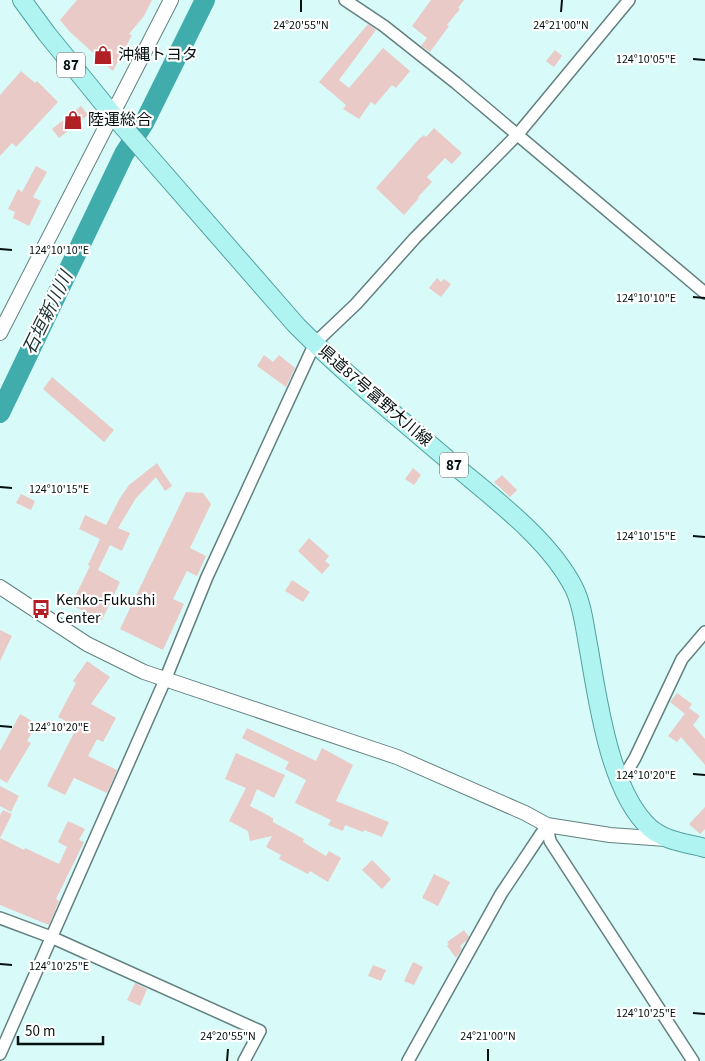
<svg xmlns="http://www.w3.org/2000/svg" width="705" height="1061" font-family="'Source Sans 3','Noto Sans JP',sans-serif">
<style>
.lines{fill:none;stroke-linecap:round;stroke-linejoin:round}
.river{stroke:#40acab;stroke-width:20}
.building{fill:#e9cac6}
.minor-casing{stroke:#61807f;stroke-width:14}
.tertiary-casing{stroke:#61807f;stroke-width:16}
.primary-casing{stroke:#52a09e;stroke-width:20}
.minor{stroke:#fff;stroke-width:11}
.tertiary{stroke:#fff;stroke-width:14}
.primary{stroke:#b0f4f2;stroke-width:18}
.ticks{fill:none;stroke:#051110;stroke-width:2}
.labels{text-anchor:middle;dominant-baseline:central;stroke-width:4.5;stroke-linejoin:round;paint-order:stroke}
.shield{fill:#fff;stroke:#505858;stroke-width:1}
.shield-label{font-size:15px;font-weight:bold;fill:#051110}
.poi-label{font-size:16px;fill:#051110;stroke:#fff;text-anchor:start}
.street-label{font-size:16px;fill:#051110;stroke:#fff}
.water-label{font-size:18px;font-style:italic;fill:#193130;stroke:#fff}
.ticks-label{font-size:12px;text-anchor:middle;fill:#051110;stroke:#fff;stroke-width:4.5;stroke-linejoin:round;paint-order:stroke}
</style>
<rect width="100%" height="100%" fill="#d8fbfa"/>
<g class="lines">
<polyline class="river" points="0,413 124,154 144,123 205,0"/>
</g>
<g class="building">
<polygon points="77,0 152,0 144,16 129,34 132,35 113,71 69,31 60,20"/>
<polygon points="431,0 464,0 458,8 460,9 447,25 449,26 430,52 421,46 427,38 412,26"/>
<polygon points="368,24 376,30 339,80 349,88 383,48 410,71 396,88 392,85 375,105 371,102 359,119 343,109 346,105 319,82"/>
<polygon points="555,50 562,56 554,67 546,61"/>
<polygon points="21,71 35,83 37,81 58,102 16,147 12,143 0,156 0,95"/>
<polygon points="81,106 88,115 59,138 52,129"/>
<polygon points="434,128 462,153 452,164 445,158 427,177 432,182 418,197 419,198 404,215 376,188 419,139 424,135 426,137"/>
<polygon points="36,166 47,172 33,197 41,201 29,226 13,218 15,212 8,209 18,189 22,192"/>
<polygon points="437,278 441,282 444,279 451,284 441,297 429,288"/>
<polygon points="264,355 273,362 279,355 295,368 286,387 257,366"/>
<polygon points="52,377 114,430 104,442 43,389"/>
<polygon points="157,463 172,486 165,491 156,477 136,498 118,528 130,533 122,551 110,545 98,570 120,582 102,620 71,605 90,566 88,565 100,539 79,529 85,515 106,525 120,498 129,485"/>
<polygon points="413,468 421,475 414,485 405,479"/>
<polygon points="502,475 517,490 510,497 494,482"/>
<polygon points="186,492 203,493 211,504 190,548 206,556 197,576 187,571 173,599 184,604 163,650 120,629"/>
<polygon points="21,494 35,501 31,510 16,503"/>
<polygon points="309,538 329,556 325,561 330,565 322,574 298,551"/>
<polygon points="292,580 310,592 303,602 285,591"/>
<polygon points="0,630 12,636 0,661"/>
<polygon points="87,661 110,677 91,704 116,718 103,742 97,739 88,756 117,770 107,793 74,778 65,795 47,786 77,727 58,717 76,683 73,681"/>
<polygon points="677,693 692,704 685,714 670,702"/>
<polygon points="689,708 700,716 693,725 705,739 705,765 681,737 677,742 668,736"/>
<polygon points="20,714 37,724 27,741 31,743 7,783 0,779 0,751"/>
<polygon points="247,728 316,761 322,748 353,765 336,801 389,822 382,837 364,830 363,832 345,825 343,831 328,825 331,820 295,803 306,780 285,769 289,762 242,738"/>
<polygon points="236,753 285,775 274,798 257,789 250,806 273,818 273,822 304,839 303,842 326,856 329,851 341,858 328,882 310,871 308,874 279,859 281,855 266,847 272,836 250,841 248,831 229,821 246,788 225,779"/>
<polygon points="0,786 19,796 11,812 0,806"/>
<polygon points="705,807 705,829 700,834 689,824"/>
<polygon points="3,810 12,814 0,838 24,850 25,848 59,864 67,847 58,842 68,821 85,829 79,840 84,842 56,899 59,901 49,925 0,905 0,815"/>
<polygon points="372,860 391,879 382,889 362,870"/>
<polygon points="434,874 450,882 438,906 422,898"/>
<polygon points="464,930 469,937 466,941 460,946 462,949 456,958 447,946 449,944 447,942"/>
<polygon points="413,962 423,967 414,985 404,981"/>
<polygon points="373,965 386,970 381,981 368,976"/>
<polygon points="135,983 147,989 140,1006 127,1000"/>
</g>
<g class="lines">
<g class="minor-casing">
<g id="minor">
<polyline points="345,0 384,26 456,83 705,293"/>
<polyline points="620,783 635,758 682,659 705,632"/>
<polyline points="547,825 550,841 693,1061"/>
<polyline points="0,918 51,937 260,1031 244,1061"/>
<polyline points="0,1054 165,680 207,577 315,343 356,304 415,238 518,134 629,0"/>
<polyline points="408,1061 501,894 547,825"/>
</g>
</g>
<g class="tertiary-casing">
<g id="tertiary">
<polyline points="0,333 171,0"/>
<polyline points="0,587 87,644 144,672 397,757 525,813 547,825 610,835 666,839"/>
</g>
</g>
<g class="primary-casing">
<path id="primary" d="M22 0 47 34 112 114 297 326C346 375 400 419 453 464 494 499 549 539 574 588 583 606 585 630 589 650 598 702 610 791 649 827 664 841 686 843 705 848"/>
</g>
<use href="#minor" class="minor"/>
<use href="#tertiary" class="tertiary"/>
<use href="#primary" class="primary"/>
</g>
<path class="ticks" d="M301 12V0M561 12 562 0M693 59 705 60M0 249 12 250M693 297 705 298M0 487 12 488M693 536 705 537M0 726 12 727M693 774 705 775M0 964 12 965M693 1013 705 1014M227 1061 228 1049M488 1061V1049"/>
<defs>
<g id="shop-bare" transform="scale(1.5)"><path d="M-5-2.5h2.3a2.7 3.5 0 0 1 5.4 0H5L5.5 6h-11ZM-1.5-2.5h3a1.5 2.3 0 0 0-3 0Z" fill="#b12024" stroke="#fff" stroke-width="2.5" paint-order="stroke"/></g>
<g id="bus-bare" transform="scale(1.5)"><path d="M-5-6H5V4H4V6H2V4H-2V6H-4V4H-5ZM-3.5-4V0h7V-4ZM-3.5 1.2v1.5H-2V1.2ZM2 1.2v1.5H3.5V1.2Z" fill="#b12024" stroke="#fff" stroke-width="2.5" paint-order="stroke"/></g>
</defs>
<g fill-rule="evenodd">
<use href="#shop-bare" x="103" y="55"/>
<use href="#shop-bare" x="73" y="120"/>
<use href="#bus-bare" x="41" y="609"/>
</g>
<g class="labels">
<g class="shield">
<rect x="57" y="52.5" width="28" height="25" rx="4"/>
<rect x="440" y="452.5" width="28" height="25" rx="4"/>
</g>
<g class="shield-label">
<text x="71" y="65">87</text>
<text x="454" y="465">87</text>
</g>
<g class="poi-label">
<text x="118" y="55">沖縄トヨタ</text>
<text x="88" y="120">陸運総合</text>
<text x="56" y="600">Kenko-Fukushi<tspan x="56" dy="18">Center</tspan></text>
</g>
<g class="street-label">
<text transform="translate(375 396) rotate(41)">県道87号富野大川線</text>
</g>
<g class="water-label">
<text transform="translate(48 313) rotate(-64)">石垣新川川</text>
</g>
</g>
<g class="ticks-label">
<text x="301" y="29">24°20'55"N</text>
<text x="561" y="29">24°21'00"N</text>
<text x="646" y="63">124°10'05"E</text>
<text x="59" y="254">124°10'10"E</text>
<text x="646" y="302">124°10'10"E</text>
<text x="59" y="493">124°10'15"E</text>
<text x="646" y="540">124°10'15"E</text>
<text x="59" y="731">124°10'20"E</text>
<text x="646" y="779">124°10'20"E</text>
<text x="59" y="970">124°10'25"E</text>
<text x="646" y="1017">124°10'25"E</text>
<text x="228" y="1040">24°20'55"N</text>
<text x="488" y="1040">24°21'00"N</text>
</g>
<path d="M18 1036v8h85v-8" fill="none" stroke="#051110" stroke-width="2.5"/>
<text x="25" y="1036" font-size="15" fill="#051110" stroke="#ffffff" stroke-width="4" paint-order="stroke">50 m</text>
</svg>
